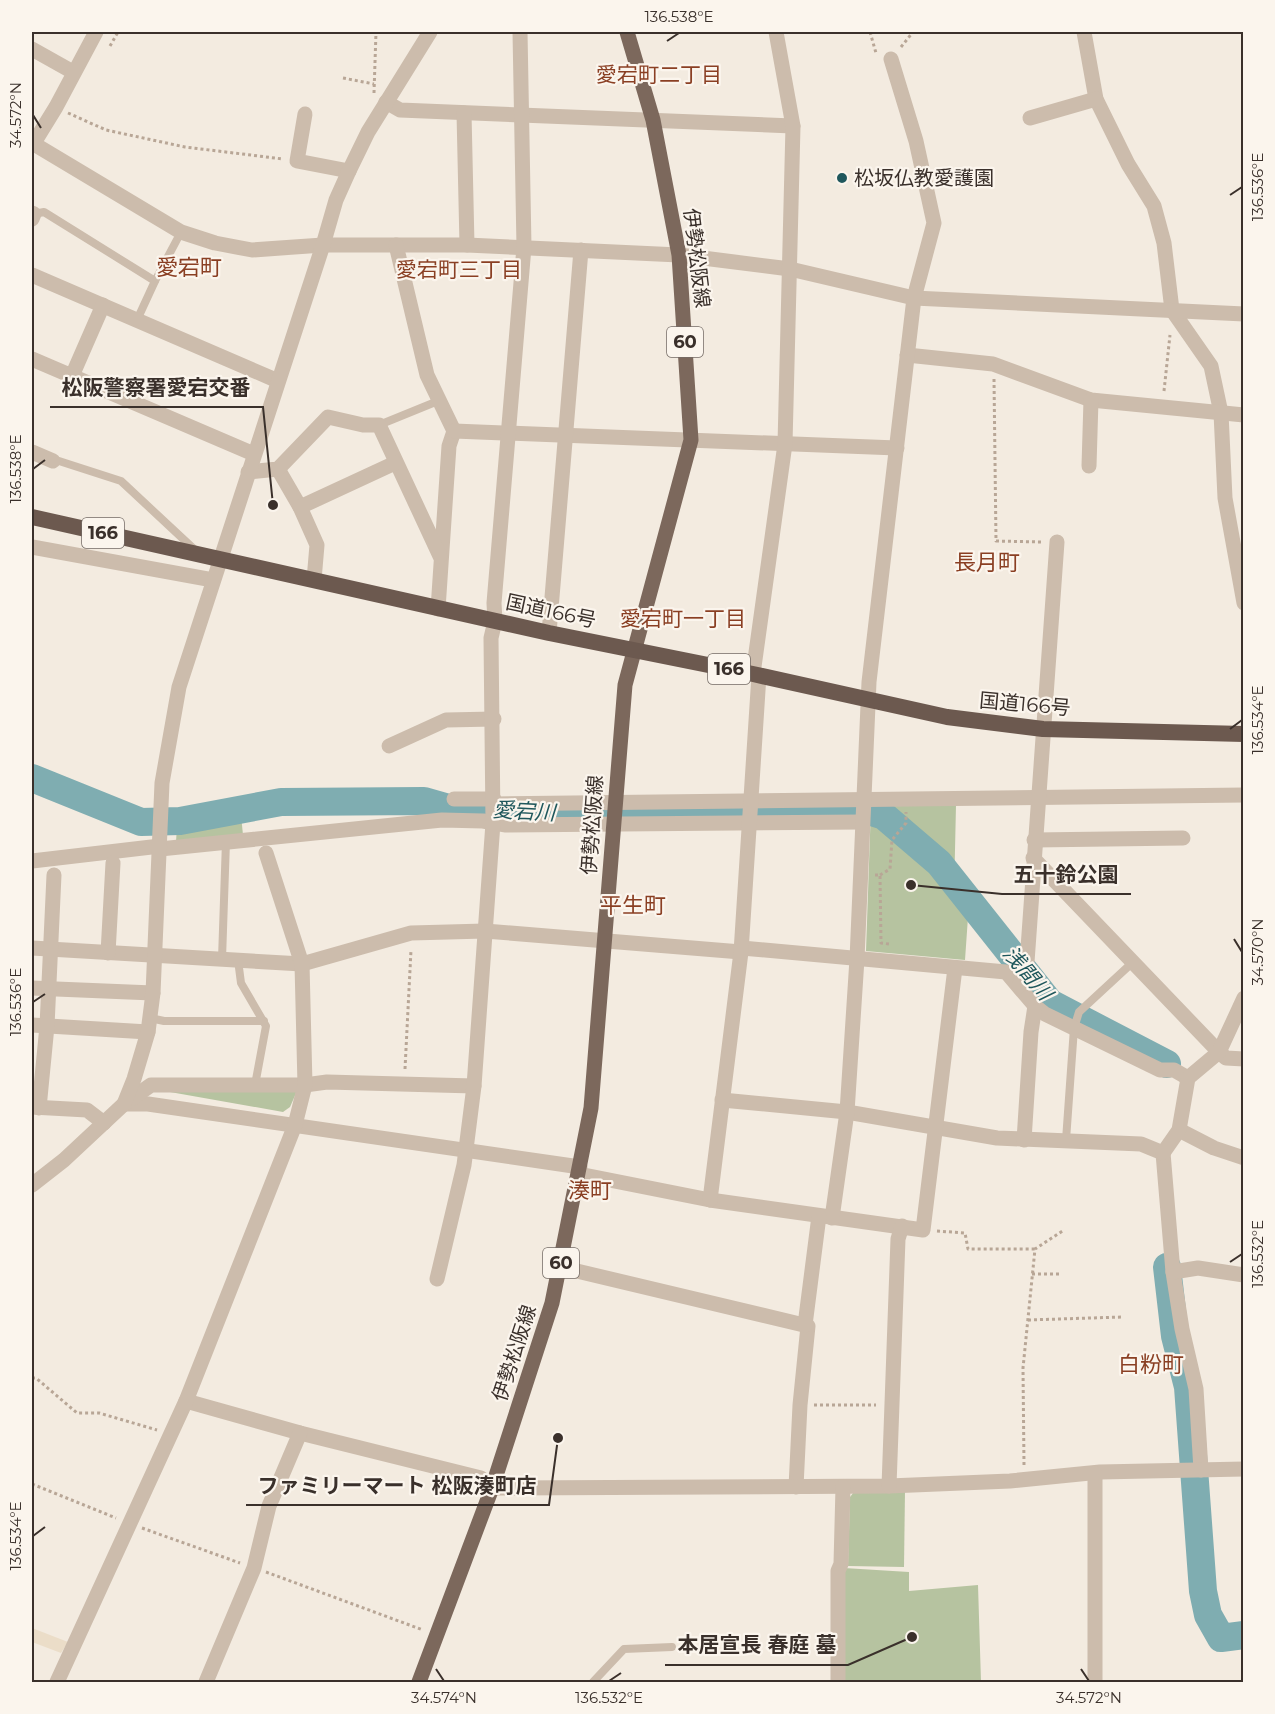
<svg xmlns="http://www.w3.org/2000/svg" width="1275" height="1714" font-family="Montserrat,'Noto Sans JP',sans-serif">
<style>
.green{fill:#b6c3a0}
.plaza{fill:#ebddc8}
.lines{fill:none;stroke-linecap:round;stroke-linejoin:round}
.river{stroke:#7fadb1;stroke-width:28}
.path{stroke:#b8a696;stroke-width:3;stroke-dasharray:3 3;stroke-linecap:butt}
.service{stroke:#ccbcac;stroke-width:8}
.minor{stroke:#ccbcac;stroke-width:15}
.tertiary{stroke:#ccbcac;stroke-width:15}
.primary{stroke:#7c685c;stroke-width:15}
.trunk{stroke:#6c594f;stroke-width:16}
.ticks{fill:none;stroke:#3a302b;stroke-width:2}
.poi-dot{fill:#1f575c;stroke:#fbf5ed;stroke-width:2}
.labels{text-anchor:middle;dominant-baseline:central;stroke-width:4.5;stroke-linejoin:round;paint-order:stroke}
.shield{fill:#fbf5ed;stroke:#746b65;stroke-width:1.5}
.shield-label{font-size:18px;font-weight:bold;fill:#3a302b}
.poi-label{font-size:20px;fill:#3a302b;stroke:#fbf5ed;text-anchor:start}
.street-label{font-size:20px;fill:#3a302b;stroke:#fbf5ed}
.neighbourhood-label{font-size:21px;fill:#8a3f23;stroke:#fbf5ed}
.water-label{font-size:21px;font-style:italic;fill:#1f575c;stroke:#fbf5ed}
.quarter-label{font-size:22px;fill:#8a3f23;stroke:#fbf5ed}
.leader{fill:none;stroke:#3a302b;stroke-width:2}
.callout-dot{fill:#3a302b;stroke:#fbf5ed;stroke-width:2}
.callout-label{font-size:21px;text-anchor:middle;font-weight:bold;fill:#3a302b;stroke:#fbf5ed;stroke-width:4.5;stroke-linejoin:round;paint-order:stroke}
.neatline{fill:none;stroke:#3a302b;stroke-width:2}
.ticks-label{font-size:15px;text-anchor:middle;fill:#3a302b}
</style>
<rect width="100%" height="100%" fill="#f3ebe0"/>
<g class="green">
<polygon points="956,805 954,895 968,917 965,960 866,951 871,806"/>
<polygon points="241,815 243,835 176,842 177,825"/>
<polygon points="297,1091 290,1107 283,1112 170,1092"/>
<polygon points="905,1491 904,1567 848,1566 850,1497 854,1492"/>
<polygon points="844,1568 909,1572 909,1591 978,1585 981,1682 844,1682"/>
</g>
<polygon class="plaza" points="32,1628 68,1642 61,1653 32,1642"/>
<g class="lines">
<g class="river">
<polyline points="32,778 141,822 180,821 281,802 424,801 452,809 485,809 501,814 865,810 884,816 939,863 1050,1003 1167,1064"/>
<polyline points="1167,1267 1175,1336 1188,1387 1203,1591 1208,1615 1221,1638 1244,1635"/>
</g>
<g class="path">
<polyline points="870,32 876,53"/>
<polyline points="110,46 118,32"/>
<polyline points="901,47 913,32"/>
<polyline points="343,78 374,84"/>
<polyline points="374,93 376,32"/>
<polyline points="68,113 106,130 185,147 283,159"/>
<polyline points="994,379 996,541 1043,542"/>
<polyline points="1164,391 1170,335"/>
<polyline points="875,875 880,875 881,943 889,944"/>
<polyline points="880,875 890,869 892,840 906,823 906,812"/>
<polyline points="405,1069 411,950"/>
<polyline points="937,1231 965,1233 968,1249 1035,1249"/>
<polyline points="1032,1274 1061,1274"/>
<polyline points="1028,1320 1122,1317"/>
<polyline points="32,1378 36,1378 77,1413 99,1413 157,1430"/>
<polyline points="814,1405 876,1405"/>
<polyline points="1024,1465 1023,1368 1035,1249 1064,1230"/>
<polyline points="32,1484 116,1518"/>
<polyline points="142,1528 240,1563"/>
<polyline points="266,1572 423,1630"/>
</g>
<g class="service">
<polyline points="34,214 44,212 155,281 181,232"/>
<polyline points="137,320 155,281"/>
<polyline points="379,425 438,401"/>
<polyline points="53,461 59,461 121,481 195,550"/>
<polyline points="222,959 226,841"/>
<polyline points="238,960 241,983 266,1026 255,1085"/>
<polyline points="150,1018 164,1021 264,1021"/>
<polyline points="1066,1140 1074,1028 1079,1012 1132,963"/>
<polyline points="593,1682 624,1649 672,1647"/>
</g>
<g class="minor">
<polyline points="1084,32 1096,99 1128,164 1154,206 1164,243 1172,310 1211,366 1221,413 1225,498 1244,603"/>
<polyline points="32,49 73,72"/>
<polyline points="386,102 400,110 793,126"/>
<polyline points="464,113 467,245"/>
<polyline points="305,114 297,161 349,171"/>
<polyline points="1030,118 1096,99"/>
<polyline points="34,144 181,232 215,243 252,250 323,245 467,245 679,255 790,269 914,298 1244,314"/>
<polyline points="32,146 56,107 96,32"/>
<polyline points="32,213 34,214 32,219"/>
<polyline points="396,245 427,375 454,431 449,446 438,609"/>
<polyline points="32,275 278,381"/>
<polyline points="907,355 993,364 1091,400 1244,415"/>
<polyline points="32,359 254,454"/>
<polyline points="72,376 103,305"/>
<polyline points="454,431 897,448"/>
<polyline points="32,452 53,461"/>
<polyline points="1089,466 1091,400"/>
<polyline points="278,469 300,507"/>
<polyline points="248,472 278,469 328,417 363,425 379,425 440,556"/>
<polyline points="32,547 213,580"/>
<polyline points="314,580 317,545 300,507 395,463"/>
<polyline points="549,633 581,250"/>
<polyline points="753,674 785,444 793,126 776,32"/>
<polyline points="389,746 446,720 494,719"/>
<polyline points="454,799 494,799"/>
<polyline points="494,804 1244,795"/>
<polyline points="1034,840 1183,838"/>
<polyline points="160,849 442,820 483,821 506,825 862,822"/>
<polyline points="1033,858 1219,1052 1226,1058 1244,1059"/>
<polyline points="32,861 160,846"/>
<polyline points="32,948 302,964 411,933 485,931 741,952"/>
<polyline points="742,948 1006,972 1035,1006 1045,1014 1160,1070 1174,1070 1188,1078"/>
<polyline points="108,953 113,863"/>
<polyline points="1019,986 1027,962 1057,542"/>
<polyline points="32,988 153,993"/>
<polyline points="32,1025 148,1032"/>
<polyline points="722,1100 847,1112 997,1138 1141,1144 1163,1153"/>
<polyline points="124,1104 148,1104 580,1167"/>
<polyline points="124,1104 151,1085 305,1085 327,1082 474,1086"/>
<polyline points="32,1107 87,1110 104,1123"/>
<polyline points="39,1108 47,1026 54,875"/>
<polyline points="1179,1130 1214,1148 1244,1158"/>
<polyline points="1024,1140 1031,1032 1035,1006"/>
<polyline points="1163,1153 1173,1272 1182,1329 1196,1389 1201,1470"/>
<polyline points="1163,1153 1179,1130 1188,1078 1219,1052 1244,998"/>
<polyline points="579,1174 710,1200 923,1230 955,968"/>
<polyline points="710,1200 741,952 759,675"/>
<polyline points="832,1218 847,1112 857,959 869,682 914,298 934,223 916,141 891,59"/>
<polyline points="560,1267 808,1326 800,1405 796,1487"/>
<polyline points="1173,1272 1198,1268 1244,1275"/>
<polyline points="437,1279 464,1165 474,1086 493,823 491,638 495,621 494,603 524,247 520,32"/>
<polyline points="805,1325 819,1216"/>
<polyline points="186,1401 300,1433 481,1478 492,1488 889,1486 1010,1481 1100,1472 1244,1469"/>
<polyline points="889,1486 898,1239 902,1226"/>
<polyline points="57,1682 186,1401 295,1125 305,1085 302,964 266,853"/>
<polyline points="206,1682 254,1568 269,1506 300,1433"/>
<polyline points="838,1682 838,1571 841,1564 843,1487"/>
<polyline points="1095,1682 1095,1474"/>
</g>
<polyline class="tertiary" points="32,1185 64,1160 124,1104 134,1079 148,1032 153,993 162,783 179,687 323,245 336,200 349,171 368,132 430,32"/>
<polyline class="primary" points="419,1682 492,1488 552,1303 591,1108 625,685 691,440 679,255 653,120 627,32"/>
<polyline class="trunk" points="32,517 549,633 753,674 947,717 1043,729 1244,734"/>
</g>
<path class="ticks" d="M667 41 679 33M33 115 41 128M1230 195 1242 187M33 469 45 460M1230 729 1242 720M1234 939 1242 952M33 1002 45 994M1230 1262 1242 1254M33 1536 45 1527M436 1669 444 1681M1081 1669 1089 1681M609 1681 621 1673"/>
<circle class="poi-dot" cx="842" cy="178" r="6"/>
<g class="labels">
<g class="shield">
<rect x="667" y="327" width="36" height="30" rx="4.5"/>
<rect x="82" y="518" width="42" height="30" rx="4.5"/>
<rect x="708" y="654" width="42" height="30" rx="4.5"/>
<rect x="543" y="1248" width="36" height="30" rx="4.5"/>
</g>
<g class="shield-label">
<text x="685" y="342">60</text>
<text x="103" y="533">166</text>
<text x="729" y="669">166</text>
<text x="561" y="1263">60</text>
</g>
<g class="poi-label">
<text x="854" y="178">松坂仏教愛護園</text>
</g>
<g class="street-label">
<text transform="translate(697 258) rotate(83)">伊勢松阪線</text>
<text transform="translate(551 611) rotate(12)">国道166号</text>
<text transform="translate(1025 704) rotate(5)">国道166号</text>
<text transform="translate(592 825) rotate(-86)">伊勢松阪線</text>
<text transform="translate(514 1353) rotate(-72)">伊勢松阪線</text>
</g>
<g class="neighbourhood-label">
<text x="659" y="74">愛宕町二丁目</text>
<text x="459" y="269">愛宕町三丁目</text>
<text x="683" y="618">愛宕町一丁目</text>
</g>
<g class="water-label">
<text transform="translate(524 811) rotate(3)">愛宕川</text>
<text transform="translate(1028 973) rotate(50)">浅間川</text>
</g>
<g class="quarter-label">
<text x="189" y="267">愛宕町</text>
<text x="987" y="562">長月町</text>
<text x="633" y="905">平生町</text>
<text x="590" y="1190">湊町</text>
<text x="1151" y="1364">白粉町</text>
</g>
</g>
<path class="leader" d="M273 505L263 407H50M911 885L1002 894H1131M558 1438L549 1505H246M912 1637L848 1665H665"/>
<g class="callout-dot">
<circle cx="273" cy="505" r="6"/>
<circle cx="911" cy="885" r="6"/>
<circle cx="558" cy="1438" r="6"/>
<circle cx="912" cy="1637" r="6"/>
</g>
<g class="callout-label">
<text x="156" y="395">松阪警察署愛宕交番</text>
<text x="1066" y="882">五十鈴公園</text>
<text x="397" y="1493">ファミリーマート 松阪湊町店</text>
<text x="757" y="1652">本居宣長 春庭 墓</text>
</g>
<rect width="1275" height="1714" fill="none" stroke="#fbf5ed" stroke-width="66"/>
<rect x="33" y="33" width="1209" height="1648" class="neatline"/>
<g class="ticks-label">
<text x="679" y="22">136.538°E</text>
<text transform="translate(16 115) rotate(-90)" y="5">34.572°N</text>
<text transform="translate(1258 187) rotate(-90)" y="5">136.536°E</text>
<text transform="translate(16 469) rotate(-90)" y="5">136.538°E</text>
<text transform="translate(1258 720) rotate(-90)" y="5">136.534°E</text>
<text transform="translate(1258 952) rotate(-90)" y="5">34.570°N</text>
<text transform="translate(16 1002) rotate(-90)" y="5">136.536°E</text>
<text transform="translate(1258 1254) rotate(-90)" y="5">136.532°E</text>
<text transform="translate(16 1536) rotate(-90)" y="5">136.534°E</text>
<text x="444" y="1703">34.574°N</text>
<text x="609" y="1703">136.532°E</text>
<text x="1089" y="1703">34.572°N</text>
</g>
</svg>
